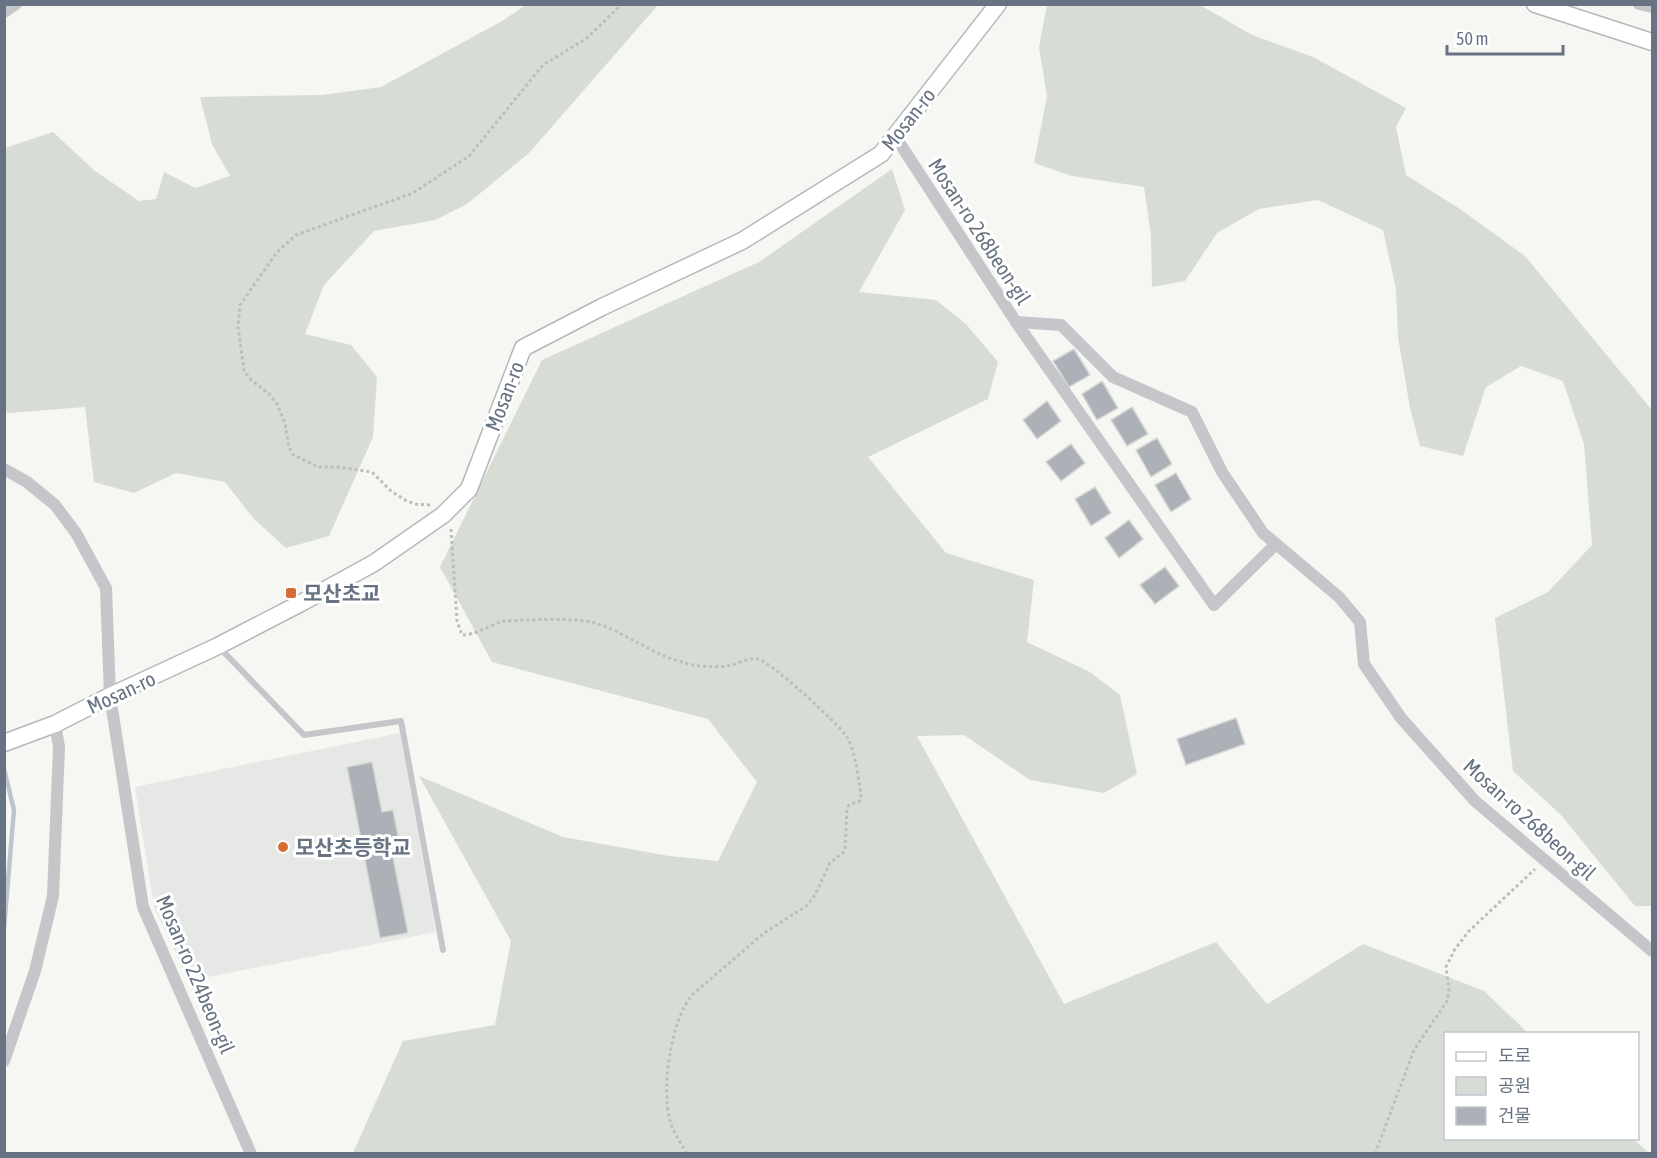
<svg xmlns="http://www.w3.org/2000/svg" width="1657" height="1158" font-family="'Asap Condensed','Noto Sans KR',sans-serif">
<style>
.built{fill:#e6e8e6}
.green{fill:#d7ddd4}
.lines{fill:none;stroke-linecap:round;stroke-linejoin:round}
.stream{stroke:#bec5ca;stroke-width:4.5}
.building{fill:#abb1b7;stroke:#d7d7d5;stroke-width:1.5}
.secondary-casing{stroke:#b4b8bc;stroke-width:19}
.path{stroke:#bbbdbf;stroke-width:3;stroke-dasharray:3 3;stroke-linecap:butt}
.lane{stroke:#c4c6ca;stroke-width:6}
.street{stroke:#c4c6ca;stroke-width:12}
.secondary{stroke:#fff;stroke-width:16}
.poi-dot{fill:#d76d32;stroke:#fff;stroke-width:2}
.labels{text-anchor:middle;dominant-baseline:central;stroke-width:6;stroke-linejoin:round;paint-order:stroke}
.street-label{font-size:21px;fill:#677382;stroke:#fff}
.poi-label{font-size:21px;font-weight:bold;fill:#677382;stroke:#fff;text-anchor:start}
</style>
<rect width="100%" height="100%" fill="#f6f6f3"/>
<polygon class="built" points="400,733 436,932 188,981 154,907 135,787"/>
<g class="green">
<polygon points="526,5 658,5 529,153 467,204 435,220 374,231 324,285 305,334 351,345 377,377 373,437 329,536 286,548 254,519 225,482 176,473 134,493 94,482 85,407 9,413 5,412 5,148 53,132 95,171 139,201 156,199 164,172 195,188 230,176 212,144 200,97 322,95 381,87 502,21"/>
<polygon points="1047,5 1200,5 1252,35 1313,57 1406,108 1396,127 1406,175 1460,209 1525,256 1652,410 1652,906 1635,906 1561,815 1513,771 1495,618 1548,592 1592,545 1584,444 1563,381 1521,366 1486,387 1463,456 1420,446 1410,408 1398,337 1396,289 1383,230 1318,200 1259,209 1217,233 1185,281 1152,287 1151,236 1144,187 1072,176 1034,163 1047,96 1039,47"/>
<polygon points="892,169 905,210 859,292 936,300 966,324 998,362 988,399 868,457 946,553 1034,580 1027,642 1090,672 1120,695 1137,774 1104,793 1030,780 964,735 917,736 1064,1004 1216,942 1267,1004 1363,944 1484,991 1528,1033 1446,1034 1446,1138 1633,1139 1649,1153 353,1153 403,1041 495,1025 511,941 419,776 563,837 669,856 718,861 757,782 708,719 492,662 440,567 542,360 759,262"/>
</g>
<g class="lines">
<polyline class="stream" points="4,769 14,810 4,928"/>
</g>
<g class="building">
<polygon points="1074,349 1090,375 1069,387 1053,361"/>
<polygon points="1102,381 1118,408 1097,420 1082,394"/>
<polygon points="1047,401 1061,421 1037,439 1023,420"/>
<polygon points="1132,407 1148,434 1127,446 1111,420"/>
<polygon points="1157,438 1172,464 1151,477 1136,450"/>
<polygon points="1071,444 1085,463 1061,481 1046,462"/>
<polygon points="1176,473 1191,499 1171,512 1155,485"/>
<polygon points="1095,487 1111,513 1091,526 1075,499"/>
<polygon points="1129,520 1143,539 1119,558 1105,538"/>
<polygon points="1165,567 1179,586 1155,604 1140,585"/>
<polygon points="1236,718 1245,744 1186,765 1177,739"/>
<polygon points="372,762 382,812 393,810 399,840 390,842 408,933 380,938 347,767"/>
</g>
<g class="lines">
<g class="secondary-casing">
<g id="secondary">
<polyline points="1535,4 1652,42"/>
<polyline points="4,743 55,724 110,696 218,646 301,603 374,563 443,515 469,489 523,348 602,307 742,241 881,154 998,4"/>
</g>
</g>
<g class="path">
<polyline points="430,505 415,504 405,500 391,491 372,472 338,467 318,467 292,454 289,447 285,423 277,404 269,394 249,378 244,370 238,327 240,305 277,252 296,235 413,193 469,156 543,65 587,38 622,4"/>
<path d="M451 529 457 621 462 635C476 635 490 625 504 621 529 620 571 617 595 623 625 632 651 654 682 662 696 667 717 668 732 665 740 663 749 657 758 659 771 662 839 724 847 737 856 753 858 777 861 795L860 801 849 805 847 809 845 851 830 863 815 895 808 905 764 933 692 995C671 1020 661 1088 670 1121 673 1132 681 1143 687 1154"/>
<polyline points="1375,1154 1414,1050 1447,1001 1449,990 1446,967 1455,949 1469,931 1535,869"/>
</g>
<polyline class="lane" points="218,646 304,735 401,721 443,950"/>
<g class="street">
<polyline points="1639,4 1652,7"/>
<polyline points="4,12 16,4"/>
<polyline points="895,136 1016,322 1061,325 1113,377 1192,412 1222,472 1263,533 1339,597 1360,622 1364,664 1401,718 1475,801 1652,951"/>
<polyline points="1016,322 1214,605 1276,544"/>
<polyline points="4,469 27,482 55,505 76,533 106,588 110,696 143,907 251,1154"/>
<polyline points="4,1061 35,971 53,896 59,747 55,724"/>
</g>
<use href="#secondary" class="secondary"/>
</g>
<g class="poi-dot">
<rect x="285" y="587" width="12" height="12" rx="3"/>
<circle cx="283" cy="847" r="6"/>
</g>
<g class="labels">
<g class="street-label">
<text transform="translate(908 119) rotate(-52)">Mosan-ro</text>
<text transform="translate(980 231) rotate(57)">Mosan-ro 268beon-gil</text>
<text transform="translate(504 396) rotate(-69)">Mosan-ro</text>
<text transform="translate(121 692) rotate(-25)">Mosan-ro</text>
<text transform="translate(1530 819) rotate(42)">Mosan-ro 268beon-gil</text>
<text transform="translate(196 974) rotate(67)">Mosan-ro 224beon-gil</text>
</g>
<g class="poi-label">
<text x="303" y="593">모산초교</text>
<text x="295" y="847">모산초등학교</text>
</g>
</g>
<rect width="1657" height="1158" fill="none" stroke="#677382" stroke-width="12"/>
<rect x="1444" y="1032" width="195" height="108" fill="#ffffff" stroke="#c2c7cd" stroke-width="1.5"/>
<rect x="1456" y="1052" width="30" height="9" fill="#ffffff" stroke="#c2c7cd" stroke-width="1.5"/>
<text x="1498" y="1062" font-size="18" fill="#677382">도로</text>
<rect x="1456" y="1077" width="30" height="18" fill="#d7ddd4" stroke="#c2c7cd" stroke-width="1.5"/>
<text x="1498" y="1092" font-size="18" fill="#677382">공원</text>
<rect x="1456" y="1107" width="30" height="18" fill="#abb1b7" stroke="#c2c7cd" stroke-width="1.5"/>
<text x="1498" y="1122" font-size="18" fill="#677382">건물</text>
<path d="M1447 45v9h116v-9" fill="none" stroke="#677382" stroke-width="3"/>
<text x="1456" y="45" font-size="18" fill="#677382" stroke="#ffffff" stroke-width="4.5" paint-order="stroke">50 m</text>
</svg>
